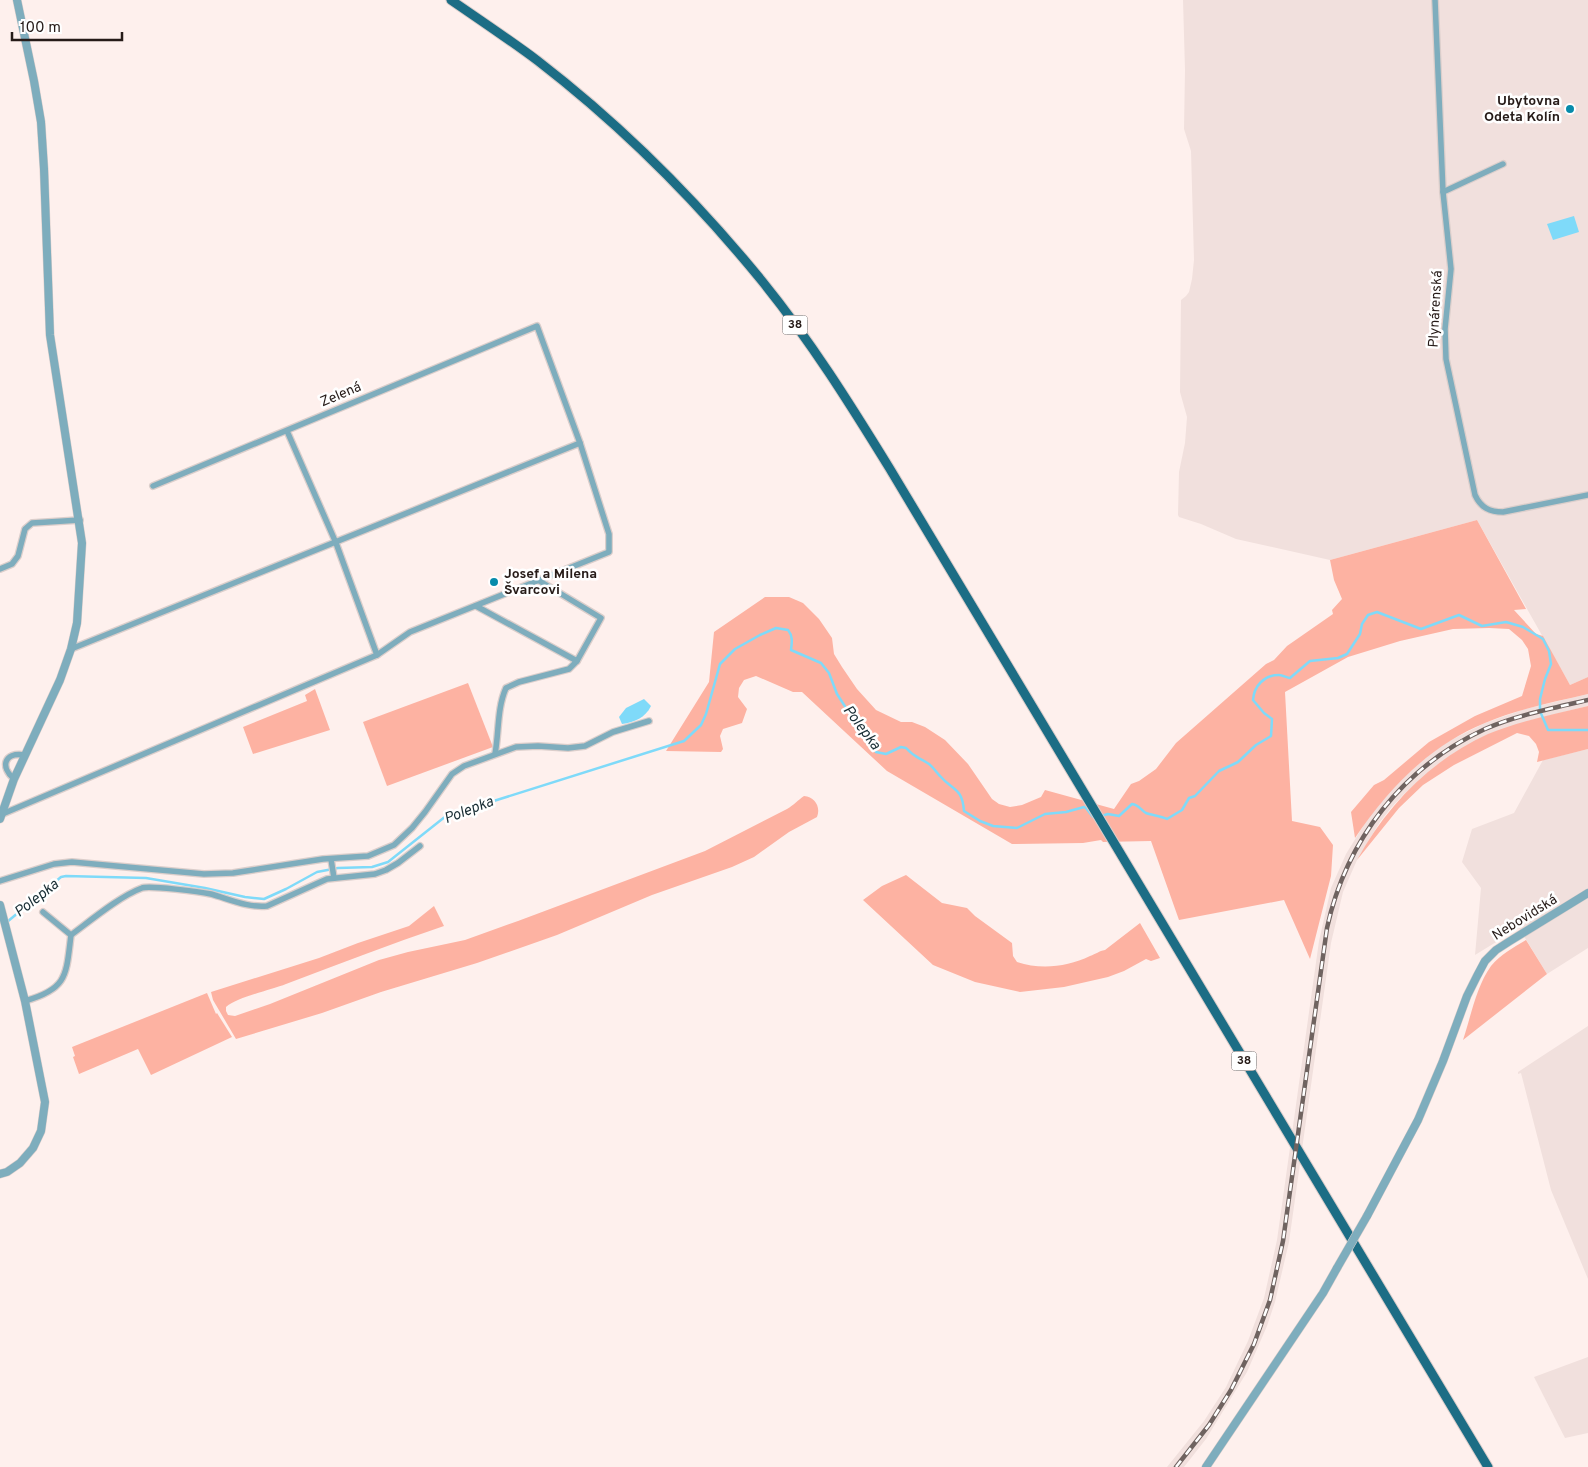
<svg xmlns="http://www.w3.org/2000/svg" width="1588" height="1467" font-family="Overpass,sans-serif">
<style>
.built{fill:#f1e0dd}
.green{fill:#fdb2a2}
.water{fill:#7fdaf9}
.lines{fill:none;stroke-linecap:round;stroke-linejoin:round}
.stream{stroke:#7fdaf9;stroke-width:2.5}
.minor-casing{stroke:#dbcecb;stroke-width:8}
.tertiary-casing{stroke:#dbcecb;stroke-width:9}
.primary-casing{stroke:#dbcecb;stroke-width:11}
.minor{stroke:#7eadbd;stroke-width:5.5}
.tertiary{stroke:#7eadbd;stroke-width:8}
.primary{stroke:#1c6d85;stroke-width:9}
.rail-casing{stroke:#6f6360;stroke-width:4.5}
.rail{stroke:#fff;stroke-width:2.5;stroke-dasharray:8;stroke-linecap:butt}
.tertiary-bridge-casing{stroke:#dbcecb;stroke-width:9;stroke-linecap:butt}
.tertiary-bridge{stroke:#7eadbd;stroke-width:8}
.poi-dot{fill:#078bab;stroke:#fff;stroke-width:2}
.labels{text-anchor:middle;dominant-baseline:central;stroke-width:5;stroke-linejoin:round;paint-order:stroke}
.shield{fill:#fff;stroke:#675f5d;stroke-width:1}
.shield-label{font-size:12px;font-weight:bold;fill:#261b18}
.poi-label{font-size:14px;font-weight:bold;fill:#261b18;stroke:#fff;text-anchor:end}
.street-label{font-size:14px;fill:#261b18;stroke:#fff}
.water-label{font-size:15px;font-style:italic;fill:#182d34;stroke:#fff}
</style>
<rect width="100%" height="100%" fill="#fef0ed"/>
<g class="built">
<polygon points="1183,0 1588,0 1588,677 1570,685 1477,520 1330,560 1236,539 1201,524 1179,517 1178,515 1179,472 1185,443 1187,417 1180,392 1181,300 1186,296 1189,292 1192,279 1194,260 1191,151 1184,129 1185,70"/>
<polygon points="1588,694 1588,706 1528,721 1489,734 1454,753 1436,766 1404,794 1391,808 1380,822 1357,860 1343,892 1331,943 1289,1242 1275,1302 1267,1326 1247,1372 1206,1439 1184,1467 1167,1467 1204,1421 1226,1387 1248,1341 1264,1298 1277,1240 1319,941 1331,888 1346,854 1370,815 1395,785 1428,756 1447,742 1485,723 1502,717 1525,709"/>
<polygon points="1588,749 1588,948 1547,974 1519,928 1475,955 1481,888 1462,862 1472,829 1514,813 1543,760"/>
<polygon points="1588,1026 1588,1279 1551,1190 1521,1073 1518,1074 1518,1072"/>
<polygon points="1588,1357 1588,1433 1565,1438 1534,1377"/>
</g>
<g class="green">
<path d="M1477 520 1526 609 1514 610 1536 634 1543 636 1570 685 1588 677V694C1554 702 1518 709 1485 723 1429 746 1388 789 1355 838L1351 812 1374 785 1384 780 1429 742 1475 716 1522 696 1531 666 1528 649 1522 640 1509 629 1489 628 1453 629 1400 641 1348 657 1285 692 1292 821 1320 827 1333 845 1331 876 1310 959 1284 900 1179 920 1151 841 1103 842 1101 840 1083 843 1012 844 887 771 802 692H793L756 676 744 680 739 688 738 697 747 709 742 723 723 729 720 736 723 749 721 752 666 751 709 682 714 632 765 597H789L803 603 819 619 832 638 834 654 842 667 857 689 876 710 901 722H912L925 727 945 740 968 764 992 799 999 804 1010 807 1022 805 1041 797 1045 790 1114 809 1131 784 1139 781 1156 769 1176 743 1266 664 1274 660 1287 646 1333 614 1332 610 1342 599 1334 580 1330 560Z"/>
<polygon points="468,683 493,747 387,786 363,722"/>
<polygon points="315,689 330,730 253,754 243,727 307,701 305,695"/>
<path d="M1588 706V749L1537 762 1539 752 1536 744 1529 736 1517 733 1454 765 1423 785 1399 808 1357 860C1387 805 1431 760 1488 734 1519 721 1555 714 1588 706Z"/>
<path d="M804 796C815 797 821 807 817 817L789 832 754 857 732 867 652 895 557 935 477 963 381 992 322 1013 236 1039 213 1000 211 992 319 958 358 943 409 926 434 906 444 926C391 944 339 964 286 984 271 990 237 997 226 1007V1011L228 1015 235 1016 270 1004 379 960 408 952 465 940 518 921 705 851 787 809C794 805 798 800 804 796Z"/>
<path d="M906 875 942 903 967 908 975 916 1012 943 1013 956 1017 962C1041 970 1067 967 1090 956 1096 954 1099 951 1105 950L1140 923 1160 958 1151 961 1146 959 1124 971 1108 977 1064 987 1020 992 975 982 933 965 863 900 882 886Z"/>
<path d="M1526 940 1547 974 1463 1040C1471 1016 1476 987 1491 966 1500 955 1514 947 1526 940Z"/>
<polygon points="207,993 216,1014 217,1013 232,1037 151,1075 138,1049 79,1074 73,1057 75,1056 72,1047"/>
</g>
<g class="water">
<polygon points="1574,216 1579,232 1553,240 1547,224"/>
<path d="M644 699 651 706C645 718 635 722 622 724L619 717 626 708Z"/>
</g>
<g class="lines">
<g class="stream">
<path d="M1101 816 1108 814 1119 816 1132 804C1139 805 1141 810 1146 813 1151 815 1161 816 1167 819L1182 810 1189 798 1195 796 1219 771 1238 762 1256 745 1271 736 1272 719 1264 713 1253 700C1254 686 1264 675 1279 675 1283 675 1287 678 1290 678L1310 661 1338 658 1347 654 1360 634 1362 624 1368 615 1377 612 1421 629 1459 615 1482 626 1506 622 1523 627 1543 639 1549 651 1551 664 1545 679 1540 699V711L1548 730H1588"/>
<path d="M7 922 61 877 66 876 146 878 205 888 245 897 264 899 286 889 317 872 338 868 372 867 388 862 446 816 684 741 701 725 706 714 720 664 735 649 760 635 776 628 788 630C793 636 792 642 791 650L821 663 829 673 837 694 857 725 871 739 876 752 886 754 901 747 906 748C916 759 919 757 929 764 933 767 936 772 940 776 953 791 962 787 964 811L980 821 993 826 1017 828 1045 814 1066 812 1084 807 1086 808 1093 817H1095"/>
</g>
<g class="minor-casing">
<g id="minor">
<path d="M1435 0 1443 192 1451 269 1445 329 1446 359 1475 495C1481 508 1490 512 1503 512L1588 495"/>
<polyline points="1443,192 1503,164"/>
<polyline points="287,431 336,543 377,655"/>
<polyline points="0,569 12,564 18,556 25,529 32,523 80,520"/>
<polyline points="538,580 601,618 577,661"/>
<path d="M476 606 577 661 569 669 519 682 506 688C497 708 499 733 495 754"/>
<polyline points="71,649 580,443"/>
<path d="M14 779C0 767 4 752 24 755"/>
<polyline points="0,815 377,655 410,632 609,552 609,534 580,443 537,326 153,486"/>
<polyline points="331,859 334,878"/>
<polyline points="0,881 54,864 72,862 204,874 233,873 323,859 368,856 394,845 412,828 425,812 452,774 464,766 516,747 538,746 568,748 585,746 613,732 649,721"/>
<polyline points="43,912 71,935"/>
<path d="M25 1001C68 989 66 975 71 935 90 921 120 896 142 888 149 885 201 892 211 894 229 899 248 908 267 906L327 879 375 874 386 870 398 863 420 846"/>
</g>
</g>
<g class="tertiary-casing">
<g id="tertiary">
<polyline points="0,819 14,779 60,680 71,649 77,623 82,543 50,335 44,169 41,122 34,81 17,0"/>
<polyline points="0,905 25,1001 45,1102 41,1131 33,1148 20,1163 7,1172 0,1174"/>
<polyline points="1367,1216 1418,1120 1443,1061 1467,996 1477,976 1485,961 1496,950 1510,941 1588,893"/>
<polyline points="1206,1467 1323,1293 1337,1268"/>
</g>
</g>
<g class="primary-casing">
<path id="primary" d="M451 0C480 20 510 40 538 61 621 125 696 200 762 281 810 340 850 404 890 469L1488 1467"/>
</g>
<use href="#minor" class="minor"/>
<use href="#tertiary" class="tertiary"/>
<use href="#primary" class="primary"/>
<g class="rail-casing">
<path id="rail" d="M1176 1467 1209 1425 1231 1390 1254 1344 1270 1300 1283 1241 1327 928C1346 840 1403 767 1485 729 1517 715 1554 708 1588 700"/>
</g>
<use href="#rail" class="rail"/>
<g class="tertiary-bridge-casing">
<polyline id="tertiary-bridge" points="1337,1268 1367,1216"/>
</g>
<use href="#tertiary-bridge" class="tertiary-bridge"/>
</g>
<g class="poi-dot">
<circle cx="1570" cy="109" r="5"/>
<circle cx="494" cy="582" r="5"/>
</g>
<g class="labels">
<g class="shield">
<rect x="782.5" y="315.5" width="25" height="19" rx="4"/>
<rect x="1231.5" y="1051.5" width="25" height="19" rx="4"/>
</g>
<g class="shield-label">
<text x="795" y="325">38</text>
<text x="1244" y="1061">38</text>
</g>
<g class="poi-label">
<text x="1560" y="101">Ubytovna<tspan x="1560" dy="16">Odeta Kolín</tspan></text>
<text x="504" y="574" text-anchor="start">Josef a Milena<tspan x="504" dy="16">Švarcovi</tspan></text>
</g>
<g class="street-label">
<text transform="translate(1436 309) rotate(-87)">Plynárenská</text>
<text transform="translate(341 395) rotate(-23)">Zelená</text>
<text transform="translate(1525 918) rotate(-32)">Nebovidská</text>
</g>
<g class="water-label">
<text transform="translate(861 728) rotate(53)">Polepka</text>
<text transform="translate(469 811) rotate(-21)">Polepka</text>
<text transform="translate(37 899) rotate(-38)">Polepka</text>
</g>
</g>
<path d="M12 32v8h110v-8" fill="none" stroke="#261b18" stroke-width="2.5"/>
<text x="20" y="32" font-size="15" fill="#261b18" stroke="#ffffff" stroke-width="4" paint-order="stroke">100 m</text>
</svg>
